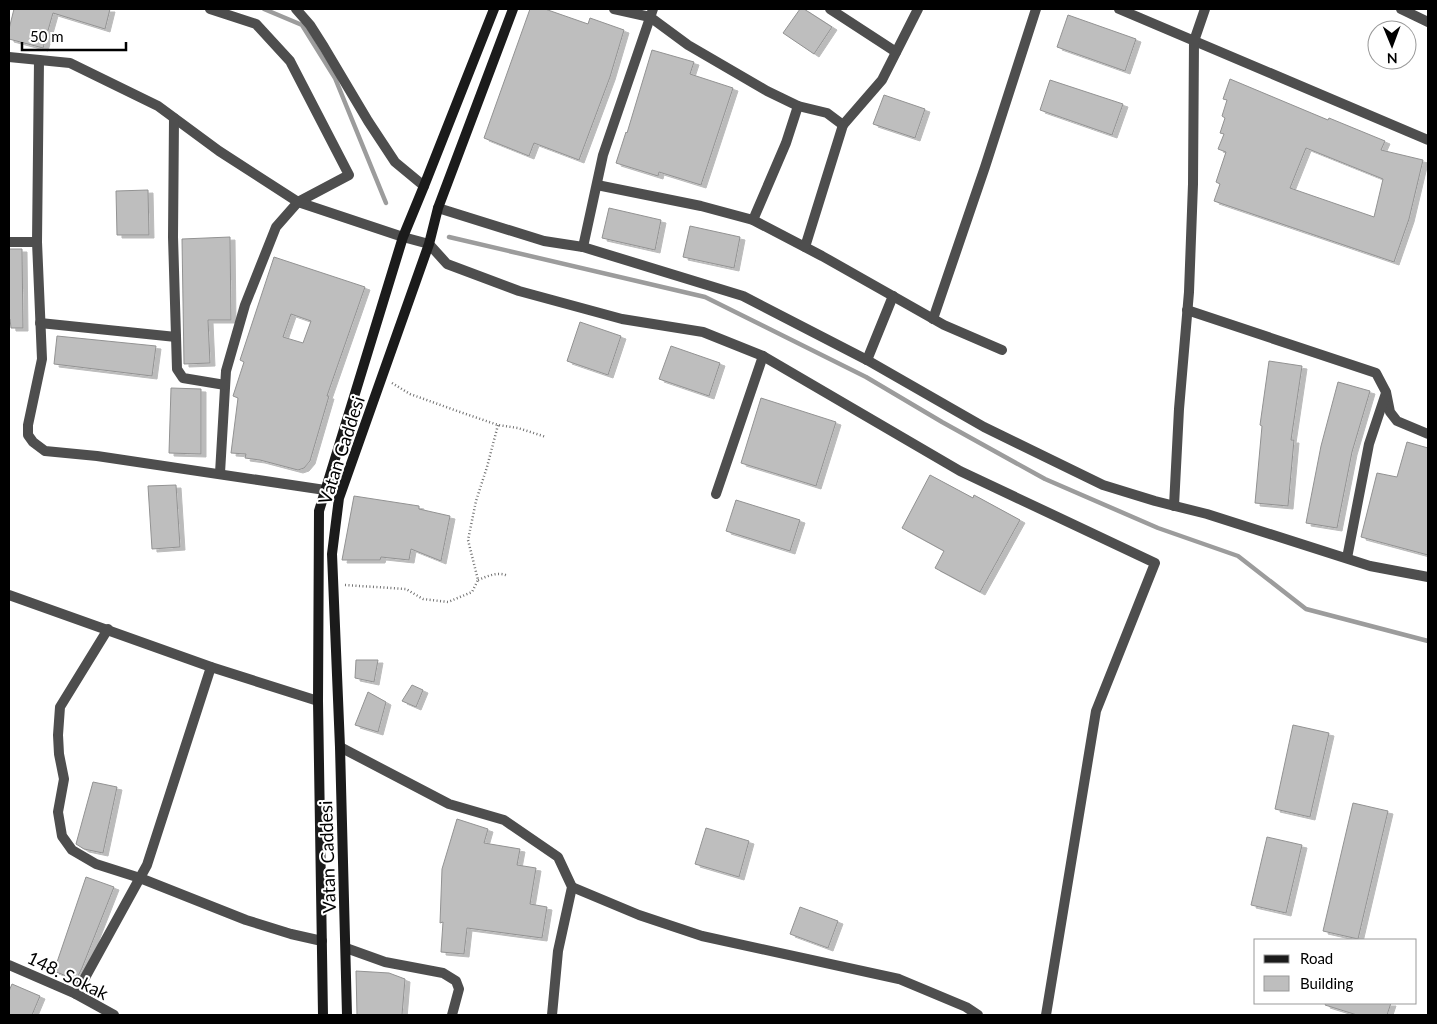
<svg xmlns="http://www.w3.org/2000/svg" width="1437" height="1024" font-family="Lato,sans-serif">
<style>
.lines{fill:none;stroke-linecap:round;stroke-linejoin:round}
.stream{stroke:#9c9c9c;stroke-width:4.5}
.building{fill:#bebebe;stroke:#929292;fill-rule:evenodd;filter:url(#shadow)}
.path{stroke:#707070;stroke-width:2.5;stroke-dasharray:1 2.5;stroke-linecap:butt}
.street{stroke:#4e4e4e;stroke-width:10}
.secondary{stroke:#1b1b1b;stroke-width:10}
.labels{text-anchor:middle;dominant-baseline:central;stroke-width:4;stroke-linejoin:round;paint-order:stroke}
.street-label{font-size:18px;fill:#000;stroke:#fff}
</style>
<defs>
<filter id="shadow"><feDropShadow dx="5" dy="3" stdDeviation="0" flood-color="#0004"/></filter>
</defs>
<rect width="100%" height="100%" fill="#fff"/>
<g class="lines">
<g class="stream">
<polyline points="264,9 302,25 335,78 386,203"/>
<polyline points="449,237 705,297 866,377 942,422 1045,479 1158,528 1238,556 1306,609 1428,641"/>
</g>
</g>
<g class="building">
<polygon points="14,9 110,9 105,29 53,13 43,48 9,39 9,29"/>
<polygon points="530,9 545,9 588,24 590,18 624,30 610,77 579,160 534,143 529,156 484,138"/>
<polygon points="800,9 804,9 832,27 814,54 783,33"/>
<polygon points="1068,15 1136,39 1125,71 1057,47"/>
<polygon points="652,50 694,62 690,74 733,88 701,185 659,172 658,176 616,163 626,132 627,133"/>
<path d="M1230 79 1328 120 1329 118 1385 141 1381 150 1423 160 1409 219 1394 262 1214 201 1220 184 1216 182 1226 152 1218 149 1224 134 1220 133 1225 118 1222 116 1227 100 1223 99ZM1306 148 1383 179 1374 217 1290 188Z"/>
<polygon points="1050,80 1123,104 1112,135 1040,110"/>
<polygon points="884,95 925,109 915,138 873,124"/>
<polygon points="148,190 149,235 117,235 116,191"/>
<polygon points="609,208 661,220 655,250 602,238"/>
<polygon points="690,226 740,237 734,268 683,257"/>
<polygon points="230,237 231,320 208,320 210,363 184,364 182,239"/>
<polygon points="9,249 22,249 23,328 11,328 10,319 9,319"/>
<path d="M274 257 365 287 327 396H329L310 461 304 468 298 470 260 460 245 458 246 454 231 453 238 398 233 396 244 362 240 360ZM291 314 311 321 303 343 283 337Z"/>
<polygon points="580,322 621,336 608,375 567,361"/>
<polygon points="57,336 156,346 152,376 54,364"/>
<polygon points="671,346 720,363 709,396 659,379"/>
<polygon points="1269,361 1302,366 1291,440 1294,440 1288,506 1255,503 1262,426 1260,425"/>
<polygon points="1338,382 1370,391 1352,452 1337,528 1306,523 1321,446"/>
<polygon points="171,388 201,389 201,454 169,453"/>
<polygon points="761,398 836,422 816,486 741,463"/>
<polygon points="1407,442 1428,448 1428,555 1361,537 1377,473 1397,477"/>
<polygon points="930,475 973,498 974,495 1020,520 980,592 935,568 944,551 902,528"/>
<polygon points="176,485 180,547 152,549 148,486"/>
<polygon points="354,496 419,506 419,509 450,516 441,561 411,549 409,560 381,557 380,560 342,560"/>
<polygon points="736,500 800,520 790,551 726,531"/>
<polygon points="356,660 378,660 374,682 355,678"/>
<polygon points="412,685 423,690 416,707 402,701"/>
<polygon points="368,692 386,702 378,732 355,725"/>
<polygon points="1293,725 1329,733 1310,817 1275,809"/>
<polygon points="93,782 117,787 103,853 84,849 76,844"/>
<polygon points="1353,803 1388,811 1358,939 1323,931"/>
<polygon points="457,819 488,829 484,843 520,849 517,865 536,868 530,904 547,907 542,938 467,928 464,954 441,952 443,922 440,923 442,869"/>
<polygon points="706,828 749,841 739,877 695,864"/>
<polygon points="1267,837 1302,845 1286,913 1251,905"/>
<polygon points="86,877 114,887 82,968 76,980 54,971"/>
<polygon points="800,907 838,921 828,948 790,934"/>
<polygon points="356,971 389,973 405,979 402,1015 357,1015"/>
<polygon points="12,984 40,996 32,1015 9,1015 9,991"/>
<polygon points="1326,1003 1391,1003 1387,1015 1357,1015 1325,1005"/>
</g>
<g class="lines">
<g class="path">
<polyline points="392,383 410,394 460,412 498,425 518,428 546,437"/>
<path d="M478 580C488 576 498 571 508 576"/>
<polyline points="345,585 406,589 423,599 448,602 472,592 478,580 468,540 476,501 487,467 498,425"/>
</g>
<g class="street">
<polyline points="210,9 256,24 290,61 349,175 298,202 276,227 245,305 226,371 220,473"/>
<polyline points="296,9 310,25 324,47 368,121 395,162 424,186"/>
<polyline points="614,9 650,17 688,45 767,91 798,106 827,113 843,125 882,80 918,9"/>
<polyline points="830,9 896,52"/>
<polyline points="1119,9 1428,140"/>
<polyline points="1401,9 1428,22"/>
<polyline points="9,57 70,63 158,106 219,151 298,202 403,237 429,244 447,264 519,291 622,319 703,332 763,356 960,471 1155,563 1096,711 1046,1015"/>
<polyline points="39,60 37,242 42,359 28,425 28,435 33,442 45,451 97,456 325,490"/>
<polyline points="174,118 173,237 177,369 183,378 225,385"/>
<polyline points="597,185 701,206 753,220 822,256 944,325 1002,350"/>
<polyline points="438,208 544,241 583,247 743,296 867,360 984,427 1103,485 1155,501 1207,514 1370,566 1428,577"/>
<polyline points="753,220 786,143 798,106"/>
<polyline points="9,242 37,242"/>
<polyline points="583,247 603,155 653,9"/>
<polyline points="805,247 843,125"/>
<polyline points="1187,310 1376,373 1386,392 1390,412 1397,421 1428,434"/>
<polyline points="933,319 985,167 1036,9"/>
<polyline points="40,323 176,337"/>
<polyline points="867,360 893,296"/>
<polyline points="716,494 763,356"/>
<polyline points="1174,506 1179,409 1189,292 1193,184 1194,41 1205,9"/>
<polyline points="1347,558 1369,444 1386,393"/>
<polyline points="9,595 211,667 318,701"/>
<polyline points="108,629 60,707 58,735 59,754 64,779 58,812 62,836 72,850 96,864 140,878 246,920 291,934 322,941"/>
<polyline points="340,747 449,804 504,820 558,857 572,887 558,951 552,1015"/>
<polyline points="572,887 639,915 702,936 899,979 966,1007 978,1015"/>
<polyline points="346,948 385,962 443,973 456,981 459,989 452,1015"/>
<polyline points="9,965 76,994 114,1015"/>
<polyline points="76,994 147,865 211,667"/>
</g>
<g class="secondary">
<polyline points="323,1015 318,701 319,511 403,237 424,186 494,9"/>
<polyline points="347,1015 340,747 332,554 339,498 429,244 438,208 513,9"/>
</g>
</g>
<g class="labels">
<g class="street-label">
<text transform="translate(341 450) rotate(-72)">Vatan Caddesi</text>
<text transform="translate(327 857) rotate(-92)">Vatan Caddesi</text>
<text transform="translate(68 975) rotate(26)">148. Sokak</text>
</g>
</g>
<rect width="1437" height="1024" fill="none" stroke="#000000" stroke-width="20"/>
<rect x="1254" y="939" width="162" height="65" fill="#ffffff" stroke="#999999"/>
<rect x="1264" y="955" width="25" height="8" fill="#1b1b1b" stroke="#999999"/>
<text x="1300" y="964" font-size="15" fill="#000000">Road</text>
<rect x="1264" y="976" width="25" height="15" fill="#bebebe" stroke="#999999"/>
<text x="1300" y="989" font-size="15" fill="#000000">Building</text>
<g transform="translate(1392 45) rotate(179)"><circle r="24" fill="#ffffff" stroke="#999999"/>
<path d="M0-4L9 19L0 12L-9 19Z" fill="#000000"/>
<text y="-8" font-size="14" font-weight="bold" text-anchor="middle" fill="#000000">N</text>
</g>
<path d="M22 42v8h104v-8" fill="none" stroke="#000000" stroke-width="2.5"/>
<text x="30" y="42" font-size="15" fill="#000000" stroke="#ffffff" stroke-width="4" paint-order="stroke">50 m</text>
</svg>
